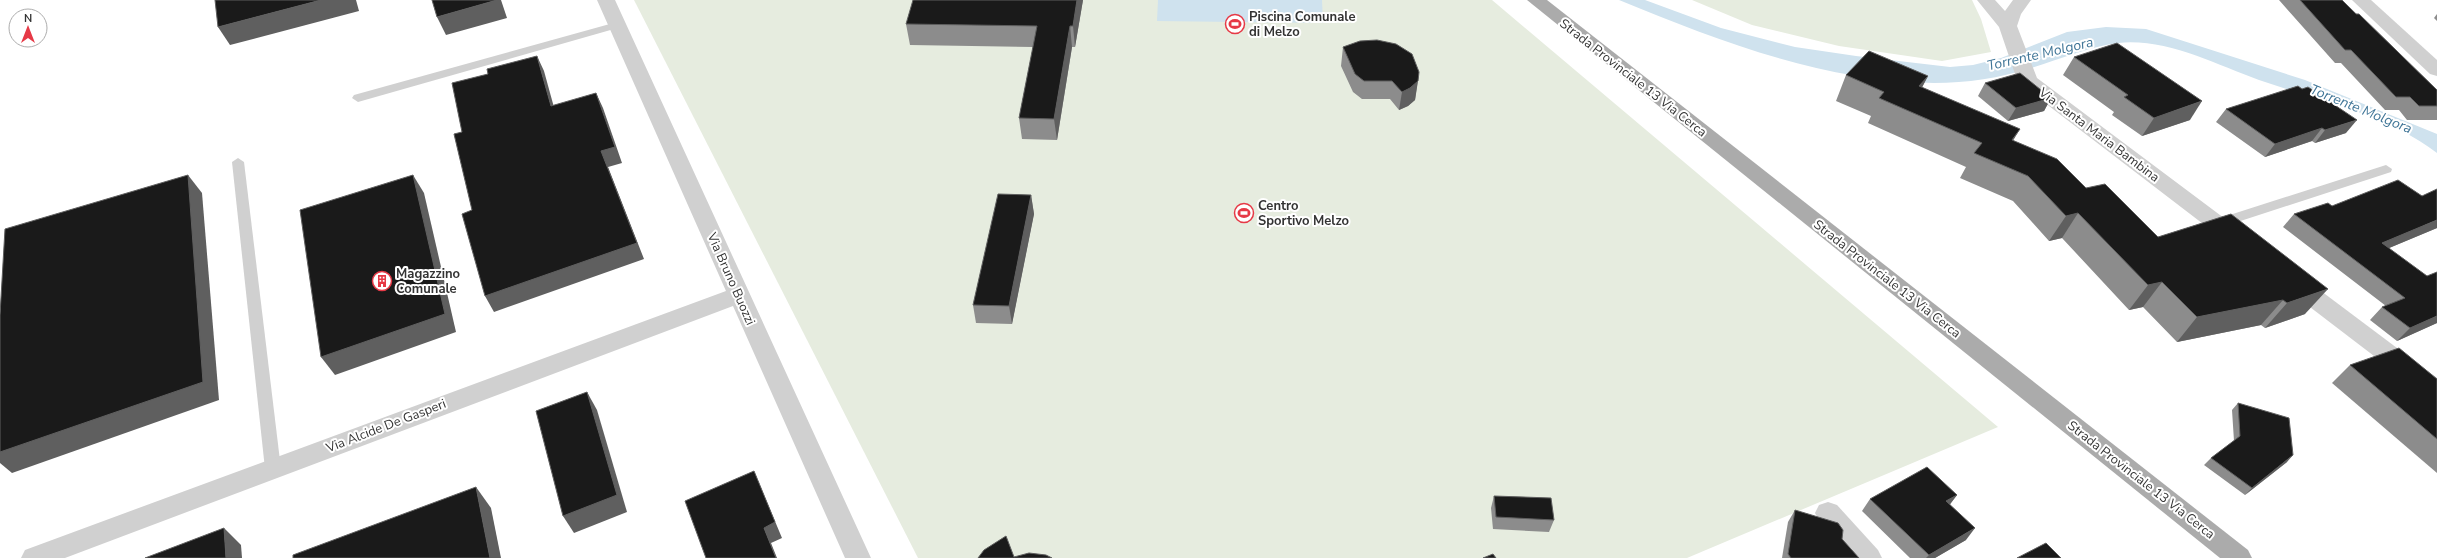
<svg xmlns="http://www.w3.org/2000/svg" width="2437" height="558" font-family="'Nunito Sans',sans-serif">
<style>
.green{fill:#e6ecdf}
.water{fill:#cfe2ee}
.lines{fill:none;stroke-linecap:round;stroke-linejoin:round}
.service{fill:#d0d0d0;fill-rule:evenodd}
.minor{fill:#d0d0d0;fill-rule:evenodd}
.primary{fill:#ababab;fill-rule:evenodd}
.wall{fill:#8c8c8c}
.shaded-wall{fill:#5f5f5f}
.building{fill:#1a1a1a;stroke:#5f5f5f}
.labels{text-anchor:middle;dominant-baseline:central;stroke-width:4;stroke-linejoin:round;paint-order:stroke}
.poi-label{font-size:13px;font-weight:bold;fill:#333;stroke:#fff;text-anchor:start}
.street-label{font-size:13px;fill:#333;stroke:#fff}
.water-label{font-size:14px;font-style:italic;fill:#3f7597;stroke:#fff}
</style>
<rect width="100%" height="100%" fill="#fff"/>
<g class="green">
<polygon points="634,0 1492,0 1998,427 1687,558 918,558"/>
<polygon points="1692,0 1972,0 1981,19 1991,52 1942,61 1839,46 1752,25"/>
</g>
<g class="water">
<polygon points="1158,0 1322,0 1323,23 1157,21"/>
<path d="M1619 0H1645L1721 28 1795 47 1856 56 1950 67 1973 65 2001 58 2067 32 2106 27 2146 29 2305 80 2437 134V153C2384 113 2320 101 2259 80 2214 64 2167 38 2118 43 2088 47 2061 59 2031 68 2000 78 1967 83 1934 83 1824 82 1719 41 1619 0Z"/>
</g>
<g class="lines">
<g class="service">
<polygon points="617,22 623,25 621,27 358,102 352,98 354,95"/>
<polygon points="238,158 244,162 281,469 279,474 273,476 267,474 265,469 232,162"/>
<polygon points="2386,165 2392,169 2391,172 2219,228 2212,223 2214,220"/>
</g>
<g class="minor">
<polygon points="597,0 615,0 871,558 845,558 733,306 65,558 21,558 25,550 726,291"/>
<polygon points="1977,0 1995,0 2005,11 2013,0 2031,0 2021,14 2017,26 2037,78 2244,233 2247,238 2244,243 2236,246 2228,243 2023,86 2015,74 1999,27"/>
<polygon points="2352,0 2371,0 2437,60 2437,76 2430,74"/>
<polygon points="2293,274 2301,276 2437,378 2437,400 2429,398 2285,288 2282,282 2285,276"/>
<polygon points="1828,502 1837,505 1878,550 1882,558 1852,558 1819,521 1815,513 1819,505"/>
</g>
<polygon class="primary" points="1527,0 1547,0 2248,550 2252,558 2220,558"/>
</g>
<g class="wall">
<polygon points="1083,0 1075,47 1072,47 1057,140 1022,139 1019,118 1033,47 910,45 906,24"/>
<polygon points="2279,0 2342,0 2437,90 2437,120 2407,120 2399,110 2385,110 2341,63 2335,63"/>
<polygon points="2437,14 2437,21 2434,18"/>
<polygon points="1343,47 1419,72 1415,100 1408,106 1399,110 1390,99 1362,99 1353,92 1341,66"/>
<polygon points="2074,57 2190,120 2142,136 2112,115 2114,112 2063,75"/>
<polygon points="1846,75 1928,76 1922,87 2013,140 2086,188 2158,237 2231,214 2305,314 2265,328 2261,325 2177,342 2143,307 2129,310 2062,238 2049,241 2013,201 1960,178 1966,167 1868,123 1871,116 1836,101"/>
<polygon points="1985,83 2051,98 2044,111 2008,121 1978,96"/>
<polygon points="2298,86 2346,133 2315,143 2312,141 2265,157 2216,122 2226,109"/>
<polygon points="1031,195 1034,214 1012,324 976,323 973,305"/>
<polygon points="2332,206 2437,228 2389,248 2437,323 2397,341 2370,320 2382,307 2386,306 2283,227 2294,214"/>
<polygon points="2350,365 2437,379 2437,473 2332,383"/>
<polygon points="2238,403 2287,462 2245,495 2204,465 2211,458 2234,441 2232,410"/>
<polygon points="1957,495 1950,504 1966,540 1935,558 1910,558 1862,511 1870,499"/>
<polygon points="1494,496 1554,520 1549,532 1493,529 1491,508"/>
<polygon points="1795,510 1842,539 1859,558 1782,558 1788,522"/>
</g>
<g class="shaded-wall">
<polygon points="321,0 356,0 359,11 230,45 218,27"/>
<polygon points="497,0 501,0 507,18 446,35 437,17"/>
<polygon points="1077,0 1083,0 1075,47 1073,26"/>
<polygon points="1070,26 1072,47 1057,140 1054,119"/>
<polygon points="537,56 544,71 558,122 551,106"/>
<polygon points="1928,76 1915,101 1907,111 1919,86"/>
<polygon points="1418,81 1415,100 1408,106 1399,110 1402,92"/>
<polygon points="596,93 603,108 622,163 608,167 644,259 494,312 485,296 601,151"/>
<polygon points="2051,98 2044,111 2008,121 2016,108"/>
<polygon points="2202,101 2190,120 2142,136 2154,118"/>
<polygon points="2357,120 2346,133 2315,143 2325,130"/>
<polygon points="2322,128 2312,141 2265,157 2275,144"/>
<polygon points="2020,129 2005,154 2012,140"/>
<polygon points="188,175 202,193 219,400 12,473 0,463 0,452"/>
<polygon points="413,175 424,193 456,332 335,375 321,357"/>
<polygon points="1031,195 1034,214 1012,324 1009,306"/>
<polygon points="2078,213 2062,238 2049,241 2066,216"/>
<polygon points="2437,220 2437,228 2370,256 2382,243"/>
<polygon points="2162,282 2143,307 2129,310 2148,285"/>
<polygon points="2328,289 2305,314 2265,328 2287,303"/>
<polygon points="2283,300 2261,325 2177,342 2197,317"/>
<polygon points="2437,316 2437,323 2397,341 2410,328"/>
<polygon points="587,392 597,410 627,512 574,533 563,516"/>
<polygon points="2293,455 2287,462 2245,495 2252,488"/>
<polygon points="754,471 782,538 771,543 777,558 776,558 764,528"/>
<polygon points="476,487 491,508 501,558 490,558"/>
<polygon points="1957,495 1948,507 1946,501"/>
<polygon points="224,528 241,545 242,558 226,558"/>
<polygon points="1975,528 1966,540 1935,558 1926,558 1929,555"/>
</g>
<g class="building">
<polygon points="215,0 321,0 218,27"/>
<polygon points="432,0 497,0 437,17"/>
<polygon points="913,0 1077,0 1073,26 1070,26 1054,119 1019,118 1037,26 906,24"/>
<polygon points="2300,0 2342,0 2356,14 2359,14 2437,90 2437,106 2419,106 2410,97 2396,97 2351,50 2345,50"/>
<polygon points="1377,40 1396,44 1412,54 1419,72 1418,81 1410,88 1402,92 1392,81 1364,81 1355,74 1343,47 1360,41"/>
<polygon points="2117,43 2202,101 2154,118 2124,97 2128,95 2074,57"/>
<polygon points="1869,51 1928,76 1919,86 2020,129 2012,140 2057,159 2086,188 2105,184 2158,237 2231,214 2328,289 2287,303 2283,300 2197,317 2162,282 2148,285 2078,213 2066,216 2028,176 1974,153 1982,143 1879,98 1884,92 1846,75"/>
<polygon points="537,56 551,106 596,93 615,147 601,151 637,243 485,296 462,214 472,210 454,134 462,132 452,83 488,74 487,69"/>
<polygon points="2020,73 2051,98 2016,108 1985,83"/>
<polygon points="2298,86 2302,89 2308,87 2357,120 2325,130 2322,128 2275,144 2226,109"/>
<polygon points="188,175 203,382 0,452 0,315 5,229"/>
<polygon points="413,175 445,314 321,357 300,210"/>
<polygon points="2398,180 2422,196 2437,189 2437,220 2382,243 2427,276 2437,272 2437,316 2410,328 2382,307 2405,298 2294,214 2328,203 2332,206"/>
<polygon points="998,194 1031,195 1009,306 973,305"/>
<polygon points="2399,348 2437,379 2437,439 2350,365"/>
<polygon points="587,392 617,495 563,516 536,411"/>
<polygon points="2238,403 2289,418 2293,455 2252,488 2211,458 2240,436"/>
<polygon points="1927,467 1957,495 1946,501 1975,528 1929,555 1870,499"/>
<polygon points="754,471 775,522 764,528 776,558 706,558 685,501"/>
<polygon points="476,487 490,558 293,558 293,555"/>
<polygon points="1494,496 1551,498 1554,520 1496,517"/>
<polygon points="1795,510 1838,523 1843,530 1842,539 1859,558 1791,558 1788,554"/>
<polygon points="224,528 226,558 145,558"/>
<polygon points="1006,536 1014,557 1029,553 1046,555 1052,558 978,558 984,550"/>
<polygon points="2046,543 2061,558 2017,558"/>
<polygon points="1493,554 1496,558 1483,558"/>
</g>
<defs>
<g id="stadium-ring" transform="scale(1)"><circle r="9.5" fill="#fff" stroke="#e63946" stroke-width="1.5"/><path d="M0-5a6.5 5 0 1 0 0 10a6.5 5 0 1 0 0-10ZM-3.5-1.8h7v3.6h-7Z" fill="#e63946"/></g>
<g id="building-ring" transform="scale(1)"><circle r="9.5" fill="#fff" stroke="#e63946" stroke-width="1.5"/><path d="M-4-6H4V6H1V3H-1V6H-4ZM-2.5-4.3h1.7v1.8h-1.7ZM.8-4.3h1.7v1.8H.8ZM-2.5-1h1.7V.8h-1.7ZM.8-1h1.7V.8H.8Z" fill="#e63946"/></g>
</defs>
<g fill-rule="evenodd">
<use href="#stadium-ring" x="1235" y="24"/>
<use href="#stadium-ring" x="1244" y="213"/>
<use href="#building-ring" x="382" y="281"/>
</g>
<g class="labels">
<g class="poi-label">
<text x="1249" y="17">Piscina Comunale<tspan x="1249" dy="15">di Melzo</tspan></text>
<text x="1258" y="206">Centro<tspan x="1258" dy="15">Sportivo Melzo</tspan></text>
<text x="396" y="274">Magazzino<tspan x="396" dy="15">Comunale</tspan></text>
</g>
<g class="street-label">
<text transform="translate(1633 78) rotate(38)">Strada Provinciale 13 Via Cerca</text>
<text transform="translate(2099 135) rotate(37)">Via Santa Maria Bambina</text>
<text transform="translate(731 279) rotate(66)">Via Bruno Buozzi</text>
<text transform="translate(1887 279) rotate(38)">Strada Provinciale 13 Via Cerca</text>
<text transform="translate(386 426) rotate(-21)">Via Alcide De Gasperi</text>
<text transform="translate(2141 480) rotate(38)">Strada Provinciale 13 Via Cerca</text>
</g>
<g class="water-label">
<text transform="translate(2040 54) rotate(-13)">Torrente Molgora</text>
<text transform="translate(2361 109) rotate(22)">Torrente Molgora</text>
</g>
</g>
<g transform="translate(28 28)"><circle r="19" fill="#ffffff" stroke="#adadad"/>
<path d="M0-3L7 15L0 10L-7 15Z" fill="#e63946"/>
<text y="-6" font-size="11" font-weight="bold" text-anchor="middle" fill="#333333">N</text>
</g>
</svg>
